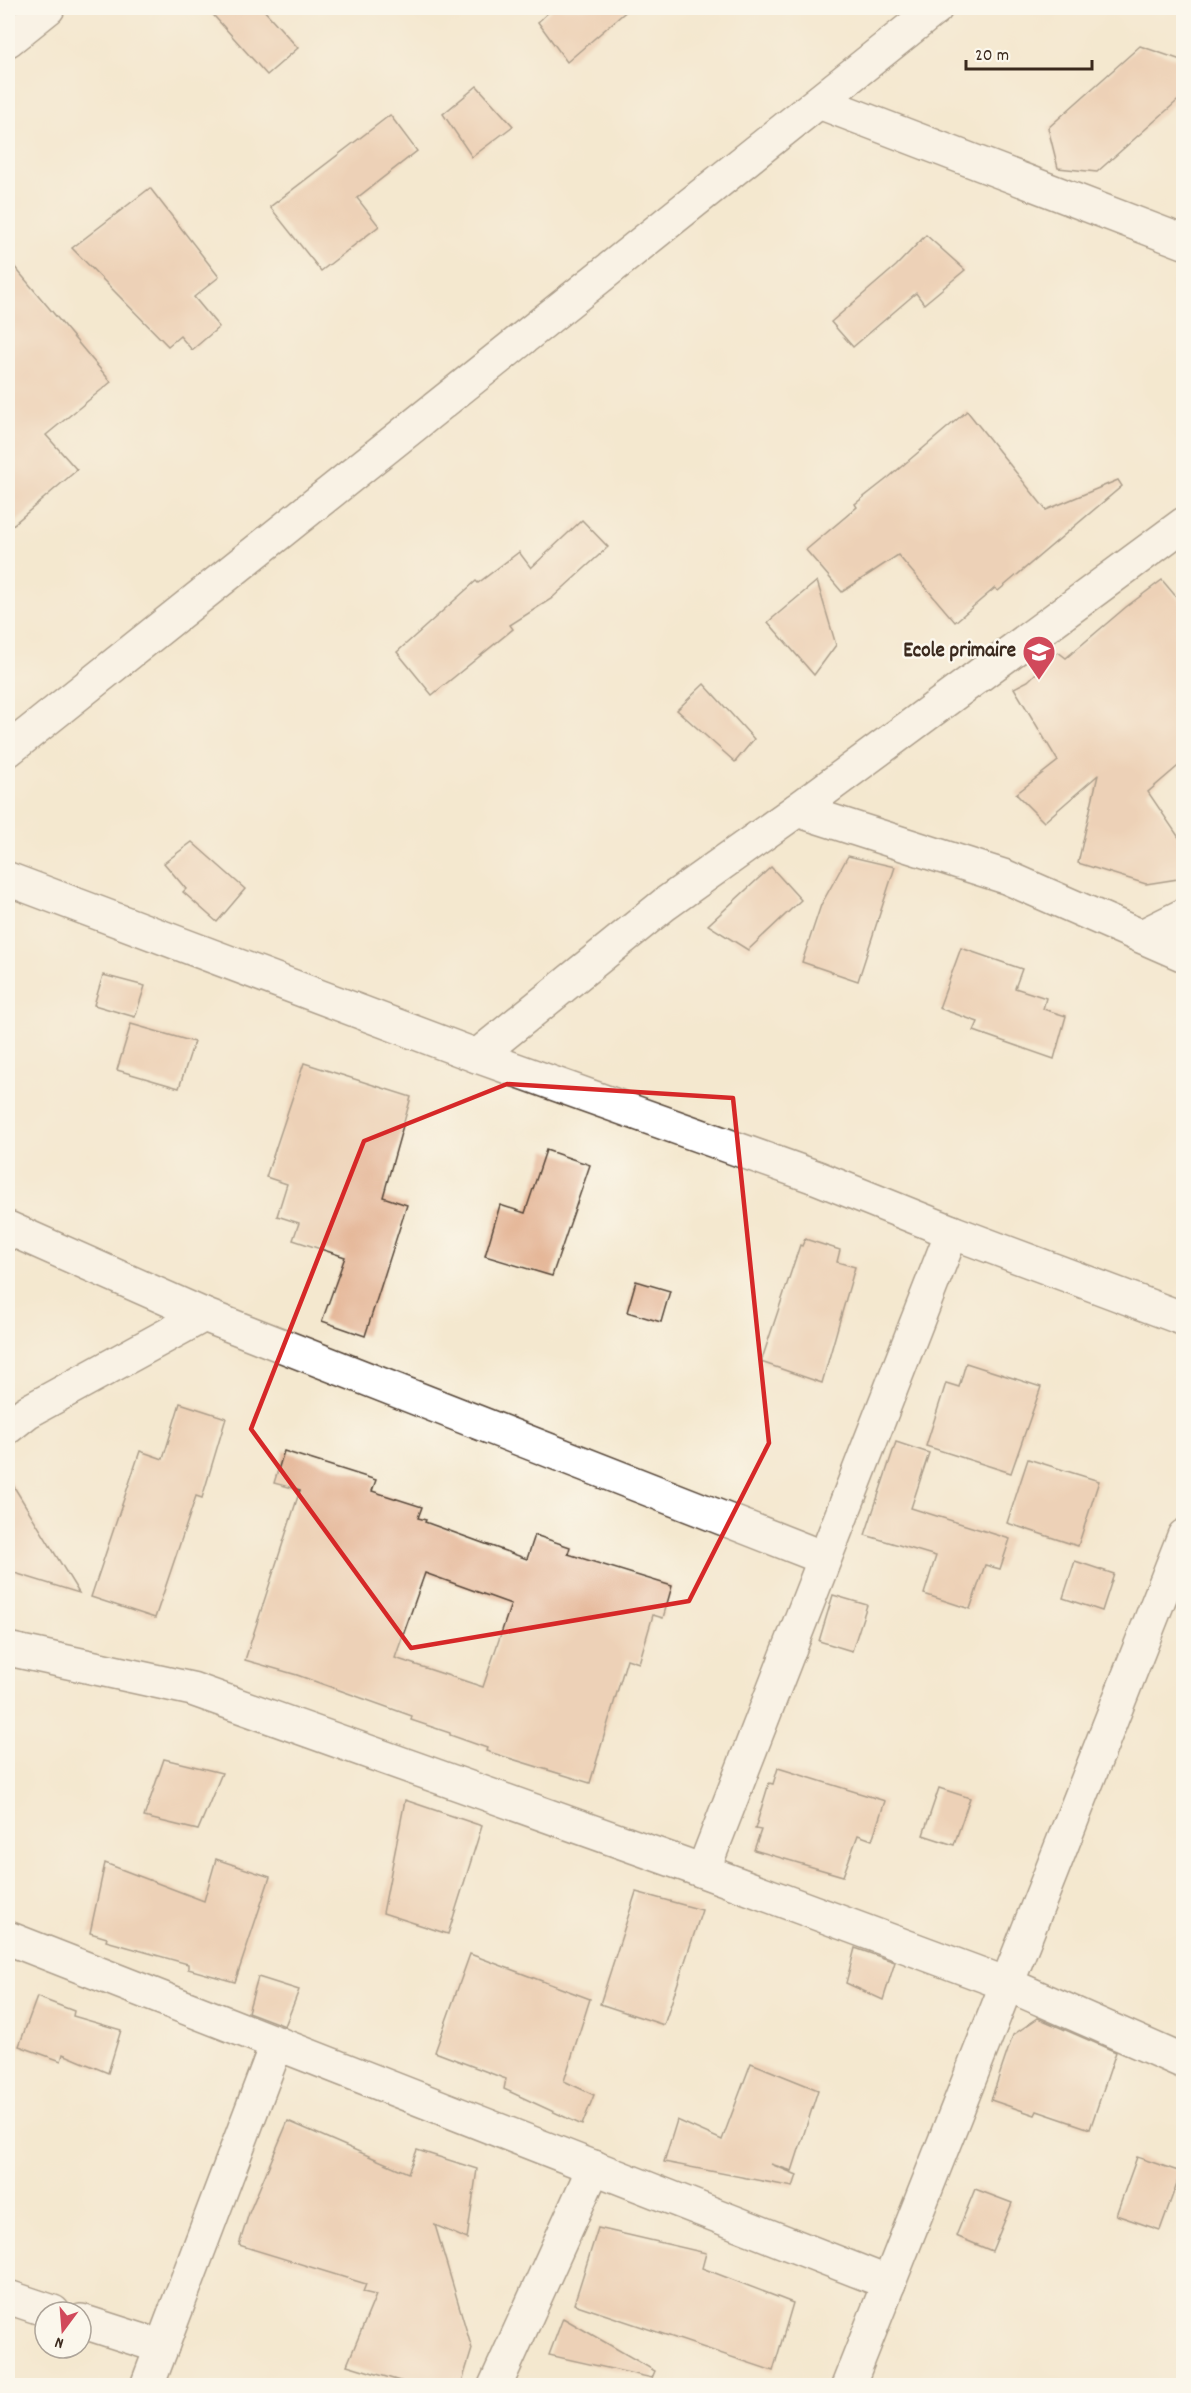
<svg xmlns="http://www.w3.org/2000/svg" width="1191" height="2393" font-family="Dekko,sans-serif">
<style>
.building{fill:#e5b799;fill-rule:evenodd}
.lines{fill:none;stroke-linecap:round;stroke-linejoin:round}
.minor-casing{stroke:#574639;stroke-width:36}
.tertiary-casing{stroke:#574639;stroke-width:36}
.minor{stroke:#fff;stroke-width:33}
.tertiary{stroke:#fff;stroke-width:33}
.marked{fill:none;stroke:#d62828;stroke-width:4.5;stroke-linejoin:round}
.labels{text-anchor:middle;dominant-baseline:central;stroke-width:5;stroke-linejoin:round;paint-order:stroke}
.poi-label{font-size:21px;font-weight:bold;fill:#3b2a1e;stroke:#fbf7ec;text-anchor:end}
</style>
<rect width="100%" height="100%" fill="#fbf7ec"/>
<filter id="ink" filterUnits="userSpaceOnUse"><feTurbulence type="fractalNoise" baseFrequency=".0167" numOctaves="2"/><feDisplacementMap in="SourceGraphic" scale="12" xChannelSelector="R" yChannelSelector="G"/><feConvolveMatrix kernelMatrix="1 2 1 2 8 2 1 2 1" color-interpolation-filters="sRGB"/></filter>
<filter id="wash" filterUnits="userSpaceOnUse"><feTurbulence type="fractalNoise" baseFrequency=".008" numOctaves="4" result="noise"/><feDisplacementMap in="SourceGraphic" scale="24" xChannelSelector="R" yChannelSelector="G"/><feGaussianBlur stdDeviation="1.35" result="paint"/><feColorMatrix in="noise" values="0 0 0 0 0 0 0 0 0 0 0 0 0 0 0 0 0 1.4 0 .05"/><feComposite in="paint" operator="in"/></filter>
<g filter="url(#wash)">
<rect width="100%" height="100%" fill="#f4e8cf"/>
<g id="blocks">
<g class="building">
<polygon points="207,8 262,8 298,48 267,75"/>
<polygon points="553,8 630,8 567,62 538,22"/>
<polygon points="1140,46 1184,61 1184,95 1097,172 1058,168 1048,128"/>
<polygon points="477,86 513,126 472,157 443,114"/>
<polygon points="390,115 417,151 357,198 379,226 321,271 270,207"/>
<polygon points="150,188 219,277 194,297 219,327 192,350 180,336 168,346 72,248"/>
<polygon points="926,235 965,270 924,304 916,293 853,347 831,322 896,266"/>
<polygon points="8,259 111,382 46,435 77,470 8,529"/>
<polygon points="967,411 1046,510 1118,480 1122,486 998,591 995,588 955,622 898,555 842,592 806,550 857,507 855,504 888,478"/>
<polygon points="582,520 608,547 551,599 510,625 513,629 432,695 397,652 476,581 478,583 519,552 531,568"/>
<polygon points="1162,580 1184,606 1184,761 1148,792 1184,845 1184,878 1146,884 1078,863 1098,775 1044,822 1016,794 1058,761 1014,688 1028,681 1058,652 1066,658 1126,607"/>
<polygon points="817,581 836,645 814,675 768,622"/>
<polygon points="704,684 754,739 735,762 677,710"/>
<polygon points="192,842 245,889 217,922 183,892 186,889 164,863"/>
<polygon points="848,856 895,867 858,981 802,962 821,905"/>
<polygon points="771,867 801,900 748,950 708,925"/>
<polygon points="961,948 1022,969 1015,988 1046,998 1043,1009 1066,1016 1054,1059 974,1031 978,1022 939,1008"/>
<polygon points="103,975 145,986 135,1017 94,1005"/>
<polygon points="131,1024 194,1042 179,1088 117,1070"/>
<polygon points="304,1063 411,1097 383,1197 407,1205 365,1336 322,1321 345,1257 293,1240 299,1223 277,1216 287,1184 266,1177"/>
<polygon points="546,1150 590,1165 552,1276 485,1256 500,1205 525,1213"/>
<polygon points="805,1239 840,1250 837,1262 855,1267 822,1383 761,1362 800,1245 802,1246"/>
<polygon points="636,1281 670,1291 661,1322 627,1312"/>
<polygon points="966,1363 1041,1387 1011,1473 926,1446 946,1383 959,1387"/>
<polygon points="180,1403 226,1418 202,1498 196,1496 155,1618 91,1597 140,1451 163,1459"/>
<polygon points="896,1442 929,1453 911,1508 1010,1539 1000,1569 985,1565 970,1609 924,1594 936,1556 865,1535"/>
<path d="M284 1451 376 1480 372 1491 422 1507 418 1518 426 1520 425 1522 527 1559 535 1535 570 1547 568 1554 672 1586 663 1618 653 1615 639 1663 627 1659 590 1783 486 1751 487 1748 450 1735V1733L411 1720 412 1716 297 1675 245 1660 300 1490 274 1483ZM425 1573 511 1604 483 1687 395 1658Z"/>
<polygon points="1028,1459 1099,1481 1078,1546 1007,1523"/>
<polygon points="8,1477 79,1593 8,1571"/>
<polygon points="1075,1561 1114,1574 1102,1611 1063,1598"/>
<polygon points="833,1595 867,1605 852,1651 819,1641"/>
<polygon points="164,1759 222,1773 198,1830 144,1817"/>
<polygon points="778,1768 885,1801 872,1840 858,1835 843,1876 754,1850 761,1830 755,1829 769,1783 773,1784"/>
<polygon points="939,1788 970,1798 954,1845 923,1835"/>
<polygon points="405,1800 482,1826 448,1934 383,1913"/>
<polygon points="216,1859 270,1877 235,1982 188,1969 188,1964 106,1941 107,1938 90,1933 105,1863 204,1901"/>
<polygon points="636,1892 702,1910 664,2025 600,2004"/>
<polygon points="855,1948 895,1962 883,2000 846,1983"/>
<polygon points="470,1954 590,1999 564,2081 594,2095 582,2125 504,2089 506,2079 435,2052"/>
<polygon points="258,1977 299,1990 285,2026 248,2012"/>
<polygon points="37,1997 74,2011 73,2016 121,2030 108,2073 63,2054 61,2061 19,2046"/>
<polygon points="1038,2018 1116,2052 1090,2129 1037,2111 1035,2115 991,2100 1013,2035"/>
<polygon points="751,2063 818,2090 792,2171 771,2164 797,2175 793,2187 664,2162 677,2120 722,2140"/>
<polygon points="288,2121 408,2173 417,2150 477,2169 467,2239 435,2225 472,2349 461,2385 413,2385 347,2365 376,2295 363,2292 366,2284 239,2245 249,2213"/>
<polygon points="1137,2157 1181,2172 1160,2230 1116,2215"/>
<polygon points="975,2189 1012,2203 992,2251 956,2236"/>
<polygon points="598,2228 706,2253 702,2268 793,2303 773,2371 574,2304"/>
<polygon points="563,2318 655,2371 652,2378 549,2355"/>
</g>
</g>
</g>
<g filter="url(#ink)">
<use href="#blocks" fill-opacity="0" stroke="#574639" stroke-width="1.5"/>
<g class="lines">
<g class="minor-casing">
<g id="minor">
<polyline points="8,40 48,8"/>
<polyline points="819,102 1184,242"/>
<polyline points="797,810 1006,877 1184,955"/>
<polyline points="8,879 477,1056 818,1178 952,1232 1184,1319"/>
<polyline points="1142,936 1184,915"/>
<polyline points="477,1056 665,904 797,810 1184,524"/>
<polyline points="8,1228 204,1315 824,1558"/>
<polyline points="8,1427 27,1412 204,1315"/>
<polyline points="8,1649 192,1689 703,1871 1007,1984 1184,2062"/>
<polyline points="703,1871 952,1232"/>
<polyline points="8,1938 889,2283"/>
<polyline points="8,2297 53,2312"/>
<polyline points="81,2321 162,2347"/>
<polyline points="147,2386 277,2043"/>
<polyline points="495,2386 594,2167"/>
<polyline points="848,2386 1184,1536"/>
</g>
</g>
<g class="tertiary-casing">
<polyline id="tertiary" points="8,750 936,8"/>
</g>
<use href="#minor" class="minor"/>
<use href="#tertiary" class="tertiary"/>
</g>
</g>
<path d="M0 0H1191V2393H0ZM507 1084 733 1098 769 1443 689 1601 411 1648 251 1429 364 1141Z" fill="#f4e8cf" fill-opacity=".55" fill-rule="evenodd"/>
<path class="marked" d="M507 1084 733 1098 769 1443 689 1601 411 1648 251 1429 364 1141Z"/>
<defs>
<g id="school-pin" transform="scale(1.725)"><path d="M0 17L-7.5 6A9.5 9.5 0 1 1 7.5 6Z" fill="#d1495b" stroke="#fbf7ec"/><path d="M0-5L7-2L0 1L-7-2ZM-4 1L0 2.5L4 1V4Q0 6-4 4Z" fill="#fff"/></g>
</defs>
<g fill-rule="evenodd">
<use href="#school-pin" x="1039" y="652"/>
</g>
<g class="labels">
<g class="poi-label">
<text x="1016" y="652">Ecole primaire</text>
</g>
</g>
<rect width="1191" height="2393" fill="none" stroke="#fbf7ec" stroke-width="30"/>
<g transform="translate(63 2330) rotate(196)"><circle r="28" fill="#fbf7ec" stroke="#aea59a" stroke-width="1.5"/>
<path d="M0-4.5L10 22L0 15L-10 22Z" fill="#d1495b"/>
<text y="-9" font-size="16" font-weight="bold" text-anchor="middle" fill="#3b2a1e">N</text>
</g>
<path d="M966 60v9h126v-9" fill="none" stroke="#3b2a1e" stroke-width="3"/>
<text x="975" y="60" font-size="18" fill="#3b2a1e" stroke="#fbf7ec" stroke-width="4.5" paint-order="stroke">20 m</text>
</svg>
